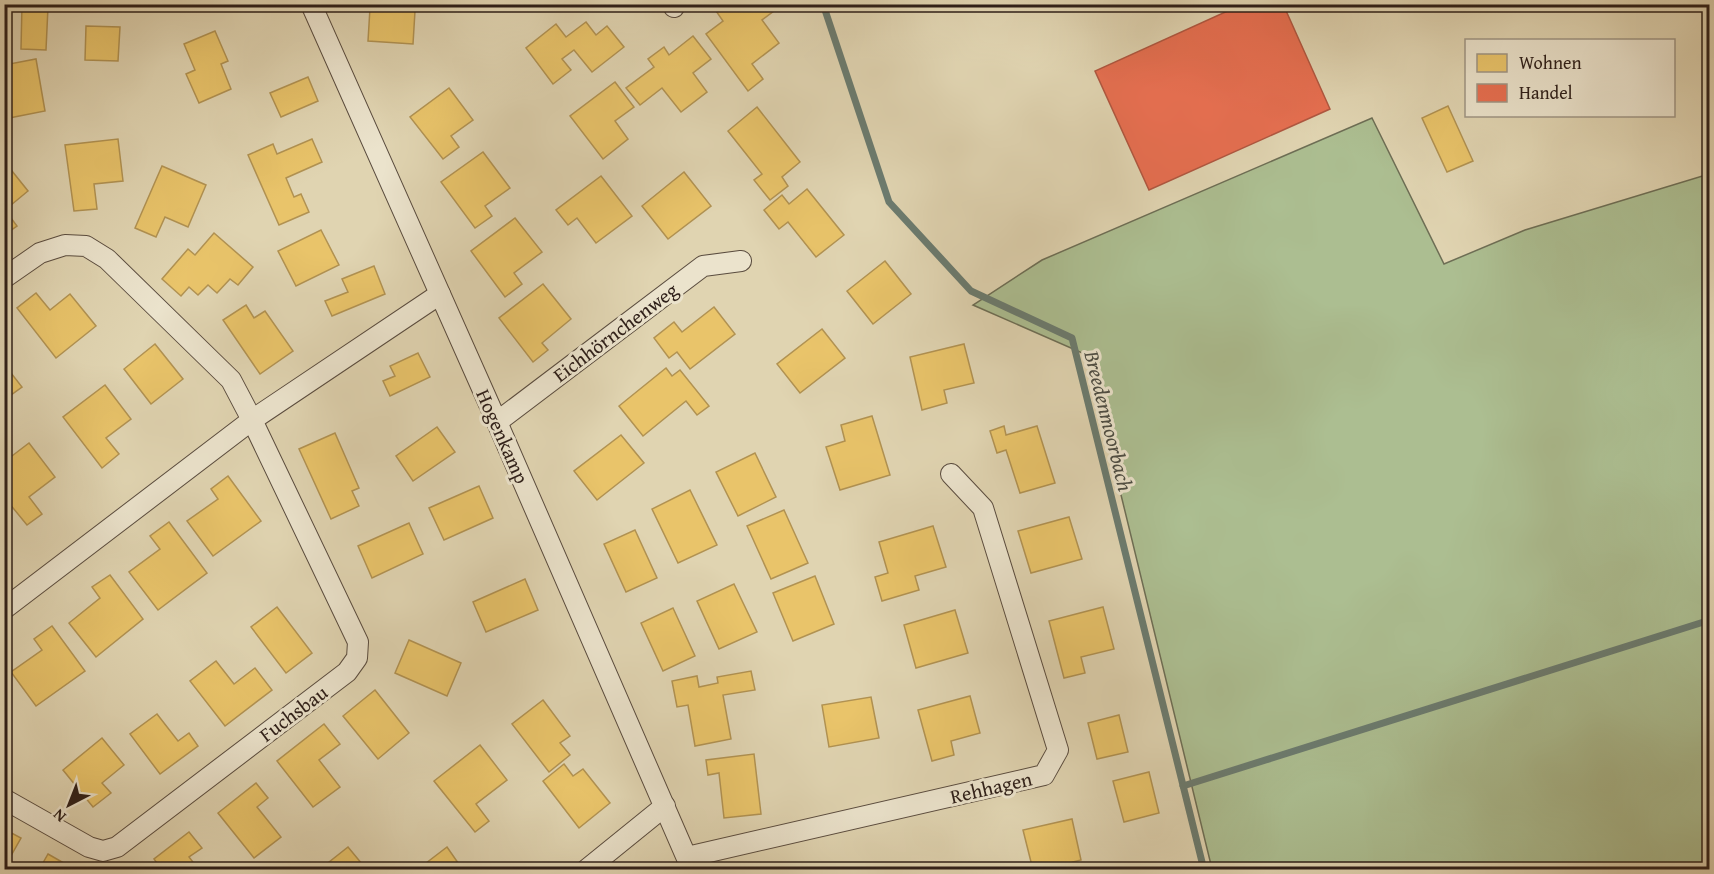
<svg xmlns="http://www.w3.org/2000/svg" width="1714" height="874" font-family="'Gentium Book Plus',serif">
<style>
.green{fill:#acbe91;stroke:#6d6e55;stroke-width:1.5}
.homes{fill:#e9c46a;stroke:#b19252;stroke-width:1.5}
.shops{fill:#e76f51;stroke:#b05740;stroke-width:1.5}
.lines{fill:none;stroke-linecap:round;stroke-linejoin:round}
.stream{stroke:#6b7b6f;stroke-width:7}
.street-casing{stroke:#5a4c3f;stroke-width:22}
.street{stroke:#ebe3cc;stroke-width:20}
.labels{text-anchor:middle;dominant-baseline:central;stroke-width:6;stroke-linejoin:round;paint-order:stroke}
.street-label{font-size:20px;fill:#2e1f19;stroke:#ebe3cc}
.water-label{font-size:21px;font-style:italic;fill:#4d4d44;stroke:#ebe3cc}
</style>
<rect width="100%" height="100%" fill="#e0d4b1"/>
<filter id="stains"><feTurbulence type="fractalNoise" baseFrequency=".00333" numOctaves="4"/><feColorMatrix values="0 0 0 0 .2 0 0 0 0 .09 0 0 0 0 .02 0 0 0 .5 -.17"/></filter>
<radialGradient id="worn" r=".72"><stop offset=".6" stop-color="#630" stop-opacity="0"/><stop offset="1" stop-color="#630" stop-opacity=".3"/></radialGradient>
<polygon class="green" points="1372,118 1444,264 1525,230 1709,174 1709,869 1212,869 1087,355 973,305 1042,260"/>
<g class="homes">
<polygon points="22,4 67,4 67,8 48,7 46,50 21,49"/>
<polygon points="725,4 776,4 778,8 762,20 779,43 752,64 763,79 748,91 706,34 723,21 716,11"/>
<polygon points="370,8 415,11 413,44 368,41"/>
<polygon points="586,22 596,35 607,26 624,47 592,72 574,50 562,59 571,70 553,84 526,48 556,24 566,37"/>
<polygon points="86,26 120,27 118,61 85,60"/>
<polygon points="215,31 228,61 221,64 231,89 199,103 186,74 195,70 184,44"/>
<polygon points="693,36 711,59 693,73 707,92 681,112 662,88 640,105 626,88 654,67 648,59 664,47 669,55"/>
<polygon points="36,59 45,111 4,119 4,65"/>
<polygon points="308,77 318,101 281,117 270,93"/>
<polygon points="615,82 634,107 615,121 628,139 603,159 570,116"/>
<polygon points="449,88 473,120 451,136 459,147 443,159 410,117"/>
<polygon points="1448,106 1473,161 1447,172 1422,118"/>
<polygon points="757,107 800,162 782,177 788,186 770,200 754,180 762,174 728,131"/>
<polygon points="118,139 123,181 94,184 97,209 74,211 65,145"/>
<polygon points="312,139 322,162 286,178 294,197 301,194 309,212 279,225 248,155 273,144 277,154"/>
<polygon points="483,152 510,188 485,206 492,216 475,228 441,182"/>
<polygon points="4,161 28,191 5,210 17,226 4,235"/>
<polygon points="162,166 206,185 188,227 165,217 156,237 135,228"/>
<polygon points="684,172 711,206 668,239 642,206"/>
<polygon points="601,176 632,216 596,243 577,218 568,225 556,210"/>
<polygon points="807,189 844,235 816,257 788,222 779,229 764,210 782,195 789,204"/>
<polygon points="515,218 542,252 514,273 522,284 505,297 471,251"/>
<polygon points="321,230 339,265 296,286 278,251"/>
<polygon points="214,233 253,267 238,285 230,279 217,293 208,285 198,295 189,287 181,296 162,279 188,249 195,255"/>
<polygon points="885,261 911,294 873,324 847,291"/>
<polygon points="374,266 385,294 332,316 325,301 348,292 342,279"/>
<polygon points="543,284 571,319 542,343 548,350 533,362 499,318"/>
<polygon points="36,293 50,310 70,294 96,326 56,358 17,308"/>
<polygon points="246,305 254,318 265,311 293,351 260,374 223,320"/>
<polygon points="714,307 735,334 690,369 677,352 669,358 654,338 674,322 682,332"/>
<polygon points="822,329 845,358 800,393 777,364"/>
<polygon points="155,344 183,379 151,404 124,369"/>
<polygon points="964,344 974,383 944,390 947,403 922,410 910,357"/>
<polygon points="418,353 430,377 390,396 383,381 395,376 390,366"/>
<polygon points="4,364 22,387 4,400"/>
<polygon points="666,368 672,376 680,370 709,406 697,415 686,401 643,436 619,406"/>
<polygon points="105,385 131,419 106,438 119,454 102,468 63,417"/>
<polygon points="872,416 890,475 840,490 826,447 845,441 841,425"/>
<polygon points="1004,426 1006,435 1037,426 1055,483 1020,493 1006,450 997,453 990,431"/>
<polygon points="437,427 455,452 413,481 396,456"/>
<polygon points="335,433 359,488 352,491 359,506 331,519 299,449"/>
<polygon points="621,435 644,463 597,500 574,471"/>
<polygon points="29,443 55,477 29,497 42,514 27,525 4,497 4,462"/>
<polygon points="755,453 776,497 738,516 716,472"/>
<polygon points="228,476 261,521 213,556 187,521 218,499 211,489"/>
<polygon points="479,486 493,518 444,540 429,508"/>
<polygon points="690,490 717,545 678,563 652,509"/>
<polygon points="784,510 808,563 771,579 747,526"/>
<polygon points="1069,517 1082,559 1031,573 1018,531"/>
<polygon points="169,522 207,573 158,610 129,572 160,549 150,536"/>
<polygon points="409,523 423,554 372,578 358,546"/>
<polygon points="933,526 946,567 915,576 919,590 882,601 875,577 888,573 879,542"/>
<polygon points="635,530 657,578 626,592 604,544"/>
<polygon points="110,575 143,619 96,657 69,623 100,598 92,587"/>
<polygon points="815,576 834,624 793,641 773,593"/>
<polygon points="525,579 538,610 486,632 473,602"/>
<polygon points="734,584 757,632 719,649 697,601"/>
<polygon points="277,607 312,653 286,673 251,627"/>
<polygon points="1103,607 1114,649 1081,657 1085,673 1064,678 1049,621"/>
<polygon points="673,608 695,656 663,671 641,623"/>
<polygon points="955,610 968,653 916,668 904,625"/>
<polygon points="52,626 85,671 36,706 11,672 42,650 34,639"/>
<polygon points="409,640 461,663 447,696 395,673"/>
<polygon points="216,661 234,684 255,668 272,690 225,726 190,681"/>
<polygon points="751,671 755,690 723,695 731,739 695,746 688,705 677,707 672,681 697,676 699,687 718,683 717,677"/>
<polygon points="375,690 409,733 378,759 343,716"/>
<polygon points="970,696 980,733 951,741 954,755 932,761 918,710"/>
<polygon points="871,697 879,738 829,747 822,705"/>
<polygon points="543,700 570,736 560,743 570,755 549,772 512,724"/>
<polygon points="157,714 178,741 189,733 198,746 160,774 130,734"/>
<polygon points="1119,715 1128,752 1097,759 1088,723"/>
<polygon points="324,724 340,744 319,760 340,787 313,807 277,761"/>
<polygon points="102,738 124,765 102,783 111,793 93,807 63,770"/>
<polygon points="480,745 507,780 476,804 489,821 475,832 434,781"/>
<polygon points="754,754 761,814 724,818 719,773 708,775 706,760"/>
<polygon points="564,764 573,776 583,769 610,803 579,828 543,781"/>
<polygon points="1149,772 1159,813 1124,822 1113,781"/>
<polygon points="256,783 268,798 257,807 281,837 254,858 218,813"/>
<polygon points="1072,819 1081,860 1041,870 1033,870 1023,830"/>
<polygon points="4,829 21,838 12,854 4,850"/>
<polygon points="189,832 202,848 189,857 199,870 162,870 154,859"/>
<polygon points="348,847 367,870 319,870"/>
<polygon points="447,847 463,870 417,870"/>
<polygon points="48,854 76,870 39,870"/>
<polygon points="781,867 781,870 763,870 763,869"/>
</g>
<polygon class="shops" points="1243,4 1283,4 1330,109 1149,190 1095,71"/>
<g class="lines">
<g class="stream">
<polyline points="823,4 889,202 971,291 1072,338 1204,870"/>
<polyline points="1183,786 1710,620"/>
</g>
<g class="street-casing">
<g id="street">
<polyline points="311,4 497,422 692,870"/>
<polyline points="673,4 674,7"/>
<polyline points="4,278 40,253 65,245 86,246 107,259 231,380 252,420 358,642 357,658 347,672 117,847 103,851 89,847 4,799"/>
<polyline points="497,422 703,266 741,261"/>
<polyline points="4,609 252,420 440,294"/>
<polyline points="687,857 1044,775 1058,750 983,508 951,474"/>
<polyline points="586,870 665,806"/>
</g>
</g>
<use href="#street" class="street"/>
</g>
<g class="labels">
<g class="street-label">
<text transform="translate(615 332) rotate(-37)">Eichhörnchenweg</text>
<text transform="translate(503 436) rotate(66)">Hogenkamp</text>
<text transform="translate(293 713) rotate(-37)">Fuchsbau</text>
<text transform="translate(991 787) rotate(-13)">Rehhagen</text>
</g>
<g class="water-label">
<text transform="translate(1109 421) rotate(76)">Breedenmoorbach</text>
</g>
</g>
<rect width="1714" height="874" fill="none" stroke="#e0d4b1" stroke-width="24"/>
<rect x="6" y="6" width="1702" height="862" fill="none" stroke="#2e1f19" stroke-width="3"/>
<rect x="12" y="12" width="1690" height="850" fill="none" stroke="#2e1f19" stroke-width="1.5"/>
<rect x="1465" y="39" width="210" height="78" fill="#ebe3cc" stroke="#9f9584" stroke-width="1.5"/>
<rect x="1477" y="54" width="30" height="18" fill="#e9c46a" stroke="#9f9584" stroke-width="1.5"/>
<text x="1519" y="69" font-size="18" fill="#2e1f19">Wohnen</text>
<rect x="1477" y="84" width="30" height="18" fill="#e76f51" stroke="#9f9584" stroke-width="1.5"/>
<text x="1519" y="99" font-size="18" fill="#2e1f19">Handel</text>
<g transform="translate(69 805) rotate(222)" stroke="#ebe3cc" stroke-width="4.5" paint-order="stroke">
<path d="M0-4.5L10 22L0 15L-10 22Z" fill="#2e1f19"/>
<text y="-9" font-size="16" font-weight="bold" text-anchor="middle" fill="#2e1f19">N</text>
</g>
<rect width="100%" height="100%" filter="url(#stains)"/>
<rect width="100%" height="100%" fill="url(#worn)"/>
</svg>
